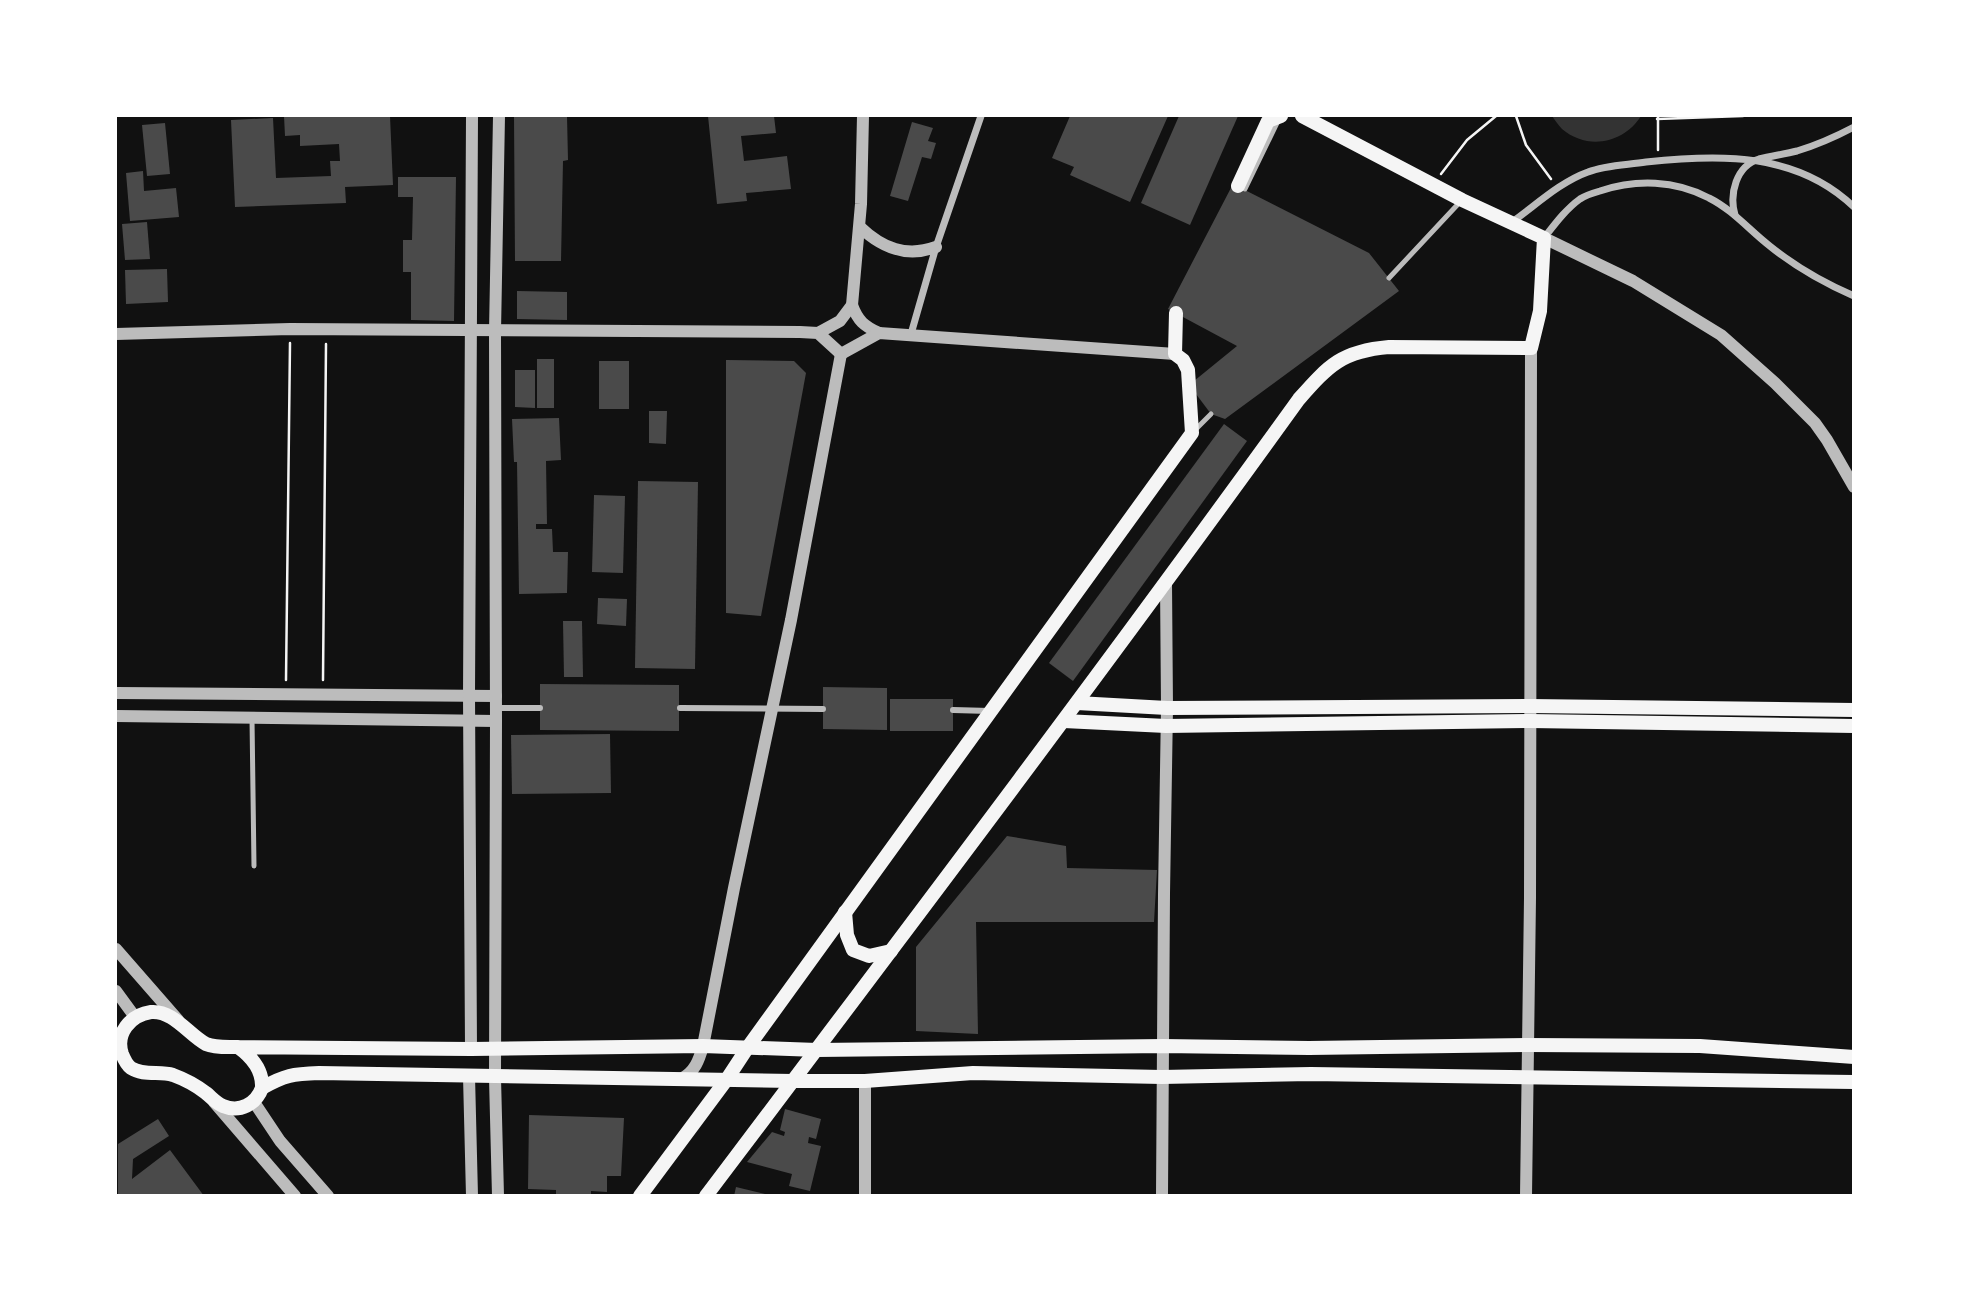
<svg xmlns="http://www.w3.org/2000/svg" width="1969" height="1311" font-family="'Varela Round',sans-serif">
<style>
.water{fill:#333}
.building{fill:#4a4a4a}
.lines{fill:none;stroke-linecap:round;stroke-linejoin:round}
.path{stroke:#f5f5f5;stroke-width:2.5}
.service{stroke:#bcbcbc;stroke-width:5}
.pedestrian{stroke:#bcbcbc;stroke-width:6}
.minor{stroke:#bcbcbc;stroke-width:7}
.tertiary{stroke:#bcbcbc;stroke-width:12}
.secondary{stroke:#f5f5f5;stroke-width:14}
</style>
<rect width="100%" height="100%" fill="#111"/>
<path class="water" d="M1552 116H1641C1624 143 1588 151 1562 129 1558 125 1555 120 1552 116Z"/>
<g class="building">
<polygon points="284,116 390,116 393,185 345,187 346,203 235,207 231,120 273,118 276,178 331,176 330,161 340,161 339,144 300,146 300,135 285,136"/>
<polygon points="514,116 567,116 568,160 563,161 561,261 515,261"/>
<polygon points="708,116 774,116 776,133 741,136 744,161 787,156 791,189 746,193 747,201 717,204"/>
<polygon points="1070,116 1168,116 1130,202 1070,175 1074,167 1052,158"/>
<polygon points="1179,116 1238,116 1190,225 1141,203"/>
<polygon points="912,122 933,128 928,141 936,143 931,159 922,157 908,201 890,196"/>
<polygon points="165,123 170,174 147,176 142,125"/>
<polygon points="143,171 144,191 176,188 179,217 130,221 126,173"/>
<polygon points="398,177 456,177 454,321 411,320 411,272 403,272 403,240 412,240 413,197 398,197"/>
<polygon points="1233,184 1369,253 1399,291 1225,419 1211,414 1196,394 1194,381 1237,346 1168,309"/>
<polygon points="147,222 150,259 125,260 122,224"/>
<polygon points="167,269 168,302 126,304 125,270"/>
<polygon points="517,291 567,292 567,320 517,319"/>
<rect x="537" y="359" width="17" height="49"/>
<polygon points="726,360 794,361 806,373 761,616 726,613"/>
<rect x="599" y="361" width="30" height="48"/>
<polygon points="515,370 535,370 535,408 515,407"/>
<polygon points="649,411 667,411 666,444 649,443"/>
<polygon points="559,418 561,460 546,461 547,524 536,524 536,529 552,529 553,552 568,552 567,593 519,594 517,462 514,462 512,419"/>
<polygon points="1224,424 1247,441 1073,681 1049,663"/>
<polygon points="638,481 698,482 695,669 635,668"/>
<polygon points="594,495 625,496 623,573 592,572"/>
<polygon points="598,598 627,599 626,626 597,624"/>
<polygon points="563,621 582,621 583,677 564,677"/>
<polygon points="540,684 679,685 679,731 540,730"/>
<polygon points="823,687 887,688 887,730 823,729"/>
<rect x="890" y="699" width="63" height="32"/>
<polygon points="610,734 611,793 512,794 511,735"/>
<polygon points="1007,836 1066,846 1067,868 1157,870 1154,922 976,922 978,1034 916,1031 916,947"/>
<polygon points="785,1109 821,1119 816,1139 809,1137 808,1143 821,1146 810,1191 789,1186 792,1174 747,1162 772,1132 784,1136 785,1132 780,1130"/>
<polygon points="529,1115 624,1118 621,1176 607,1176 607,1192 591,1191 591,1196 556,1196 556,1190 528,1189"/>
<polygon points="158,1119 169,1136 133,1159 132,1179 170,1150 204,1196 118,1196 118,1144"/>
<polygon points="736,1187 765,1194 765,1196 734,1196"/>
</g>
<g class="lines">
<g class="path">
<polyline points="1516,116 1526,145 1551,179"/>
<polyline points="1658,116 1658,150"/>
<polyline points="1657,119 1743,116"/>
<polyline points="1441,174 1467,140 1496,116"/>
<polyline points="286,680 290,343"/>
<polyline points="323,680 326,344"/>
</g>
<g class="service">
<polyline points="1245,189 1278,121"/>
<polyline points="1389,278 1460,202"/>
<polyline points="1194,431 1211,414"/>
<polyline points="252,719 254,866"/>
</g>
<g class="pedestrian">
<polyline points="496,708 540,708"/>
<polyline points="680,708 823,709"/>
<polyline points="953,710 990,711"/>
</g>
<g class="minor">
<path d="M1735 215C1729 194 1736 166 1759 159 1771 156 1785 154 1797 151 1817 145 1835 137 1854 127"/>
<path d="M1512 222C1536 205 1560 182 1588 172 1606 165 1627 165 1646 162 1720 154 1797 152 1854 207"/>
<path d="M1544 238C1555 224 1566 209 1580 199 1586 195 1593 193 1600 191 1636 179 1675 180 1709 198 1733 210 1750 231 1771 247 1796 267 1824 283 1854 296"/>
<polyline points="911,334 936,247 981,116"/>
</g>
<g class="tertiary">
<path d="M860 227C882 248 906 258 936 247"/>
<polyline points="1544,238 1633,281 1721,335 1775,383 1815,423 1827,440 1854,487"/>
<path d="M852 305C858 321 864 326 879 333"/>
<polyline points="818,333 840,321 852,305 861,204 863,116"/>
<polyline points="116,334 290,329 800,332 818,333 841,354"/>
<polyline points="841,354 879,333 1175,354"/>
<polyline points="116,693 496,696"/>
<polyline points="116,716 496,721"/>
<polyline points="116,949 178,1020"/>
<polyline points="116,991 135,1017"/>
<polyline points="471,1049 469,695 472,116"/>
<polyline points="469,1076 472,1196"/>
<path d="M681 1079C695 1072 699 1060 703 1046L734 888 791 620 841 354"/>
<polyline points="865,1081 865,1196"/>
<polyline points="214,1102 295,1196"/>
<polyline points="254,1102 280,1141 328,1196"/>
<polyline points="498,1196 495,1078 496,721 495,332 499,116"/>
<polyline points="1162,1196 1164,894 1167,708 1166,583"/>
<polyline points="1526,1196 1530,898 1531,348"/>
</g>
<g class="secondary">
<polyline points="1238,186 1268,121 1281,116"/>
<polyline points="1077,703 1167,708 1530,706 1854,710"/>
<polyline points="1064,721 1166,726 1530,721 1854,726"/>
<polyline points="845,912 847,935 853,950 869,956 891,951"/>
<path d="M238 1047C252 1057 263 1070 262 1088 256 1104 240 1113 223 1106 216 1103 212 1098 206 1093 197 1086 184 1079 173 1075 160 1071 143 1076 131 1068 127 1065 124 1059 122 1054 115 1034 130 1015 151 1012 173 1010 189 1035 206 1044 215 1048 228 1047 238 1047L471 1049 703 1046 817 1050 1163 1046 1309 1048 1528 1045 1700 1046 1854 1057"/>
<path d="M262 1088C285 1075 293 1074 319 1073L793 1081H865L973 1073 1162 1077 1311 1074 1854 1082"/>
<polyline points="640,1196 727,1079 748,1047 1192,433 1188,370 1183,360 1175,354 1176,313"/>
<path d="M706 1196C906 931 1105 668 1299 399 1329 365 1342 351 1389 347L1531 348 1540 311 1544 238 1462 200 1302 116"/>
</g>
</g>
<rect width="1969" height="1311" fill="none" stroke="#ffffff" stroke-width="234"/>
</svg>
